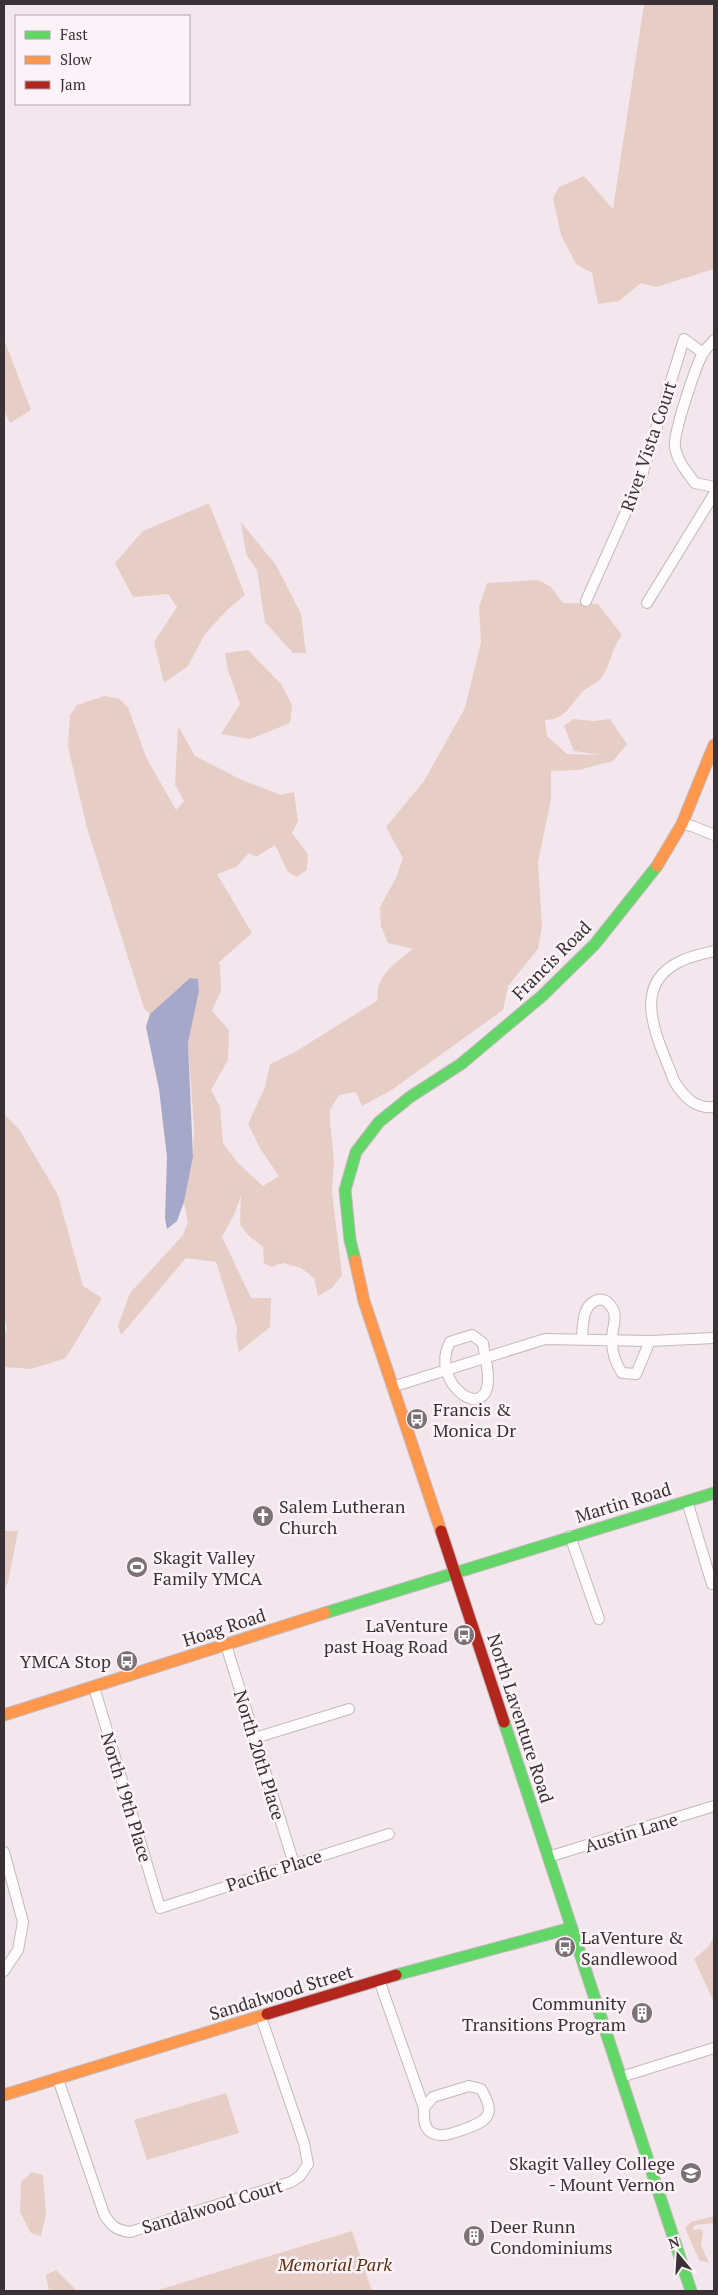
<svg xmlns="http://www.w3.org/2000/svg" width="718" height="2295" font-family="'PT Serif',serif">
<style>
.green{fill:#e6cec6}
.water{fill:#a5a8c9}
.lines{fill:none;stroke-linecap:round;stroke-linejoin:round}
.street-casing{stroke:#c2b9bd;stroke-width:12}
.fast-casing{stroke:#c2b9bd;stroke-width:13}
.slow-casing{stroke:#c2b9bd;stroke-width:13}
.jam-casing{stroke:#c2b9bd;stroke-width:13}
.street{stroke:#fdfbfc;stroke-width:10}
.fast{stroke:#63d668;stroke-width:11}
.slow{stroke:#ff974d;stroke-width:11}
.jam{stroke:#b3261e;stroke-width:11}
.labels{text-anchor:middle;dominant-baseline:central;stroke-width:5;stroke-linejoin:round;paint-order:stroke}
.street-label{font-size:18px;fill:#3a3136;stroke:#fcf3f8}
.poi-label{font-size:18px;fill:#3a3136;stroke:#fcf3f8;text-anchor:start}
.park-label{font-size:18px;font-style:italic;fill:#5c310f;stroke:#fcf3f8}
</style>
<rect width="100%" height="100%" fill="#f3e7ed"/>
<g class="green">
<polygon points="644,4 714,4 714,269 656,287 641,283 619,301 598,304 592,273 576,264 561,235 553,198 559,187 584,176 613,209"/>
<polygon points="4,339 31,410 10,423 4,411"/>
<polygon points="209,503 245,595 228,609 205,634 188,666 164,683 154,642 177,607 168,594 133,597 115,563 143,531"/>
<polygon points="241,522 276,565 301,614 306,653 293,653 265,622 257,570 246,554"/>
<path d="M538 580 551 587 563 603 598 604 622 635C611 649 611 664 602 677 598 683 589 686 583 691 571 704 565 720 545 720L547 736 567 754 601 755 574 751 564 726 573 719 593 721 610 719 627 744 613 761 579 770 551 771V799L538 862 542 926 538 949 508 986 503 1010 393 1089 362 1106 356 1092 339 1095 330 1110V1122L334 1161 332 1192 342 1275 332 1288 318 1296 314 1278 301 1268 283 1263 271 1267 264 1263 263 1247 249 1236 240 1225 241 1196 234 1215 222 1237 251 1298H271L270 1327 239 1352 236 1338 237 1328 216 1262 186 1258 121 1335 118 1326 130 1293 183 1235 188 1222 184 1202 193 1157 194 1129 188 1043 199 991 198 979 190 978 150 1014 144 1008 87 828 68 747 70 715 77 705 105 696 119 699 128 707 146 757 176 810 184 801 175 785 178 726 195 756 240 779 281 795 294 792 298 821 292 833 308 854 307 870 297 877 288 872 275 845 256 857 249 853 236 867 217 874 252 933 218 963 220 965 221 991 212 1011 229 1030 228 1060 211 1090 220 1107 223 1143 237 1162 263 1186 279 1176 261 1150 248 1124 265 1087 270 1064 295 1052 378 1000C374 977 396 962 413 949L388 943 381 926 380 907 396 878 403 858 386 827 424 781 465 708 481 642 479 607 487 583Z"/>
<polygon points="248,650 281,684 292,705 290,723 250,739 221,734 240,704 228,670 225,653"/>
<polygon points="4,1114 19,1129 58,1195 83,1286 102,1298 66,1358 31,1369 4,1367 4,1335 7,1329 4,1317"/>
<polygon points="4,1531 18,1531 8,1582 4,1591"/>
<polygon points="714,1937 714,2002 694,1959 708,1947"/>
<polygon points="226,2093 239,2133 147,2160 134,2120"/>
<polygon points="32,2172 43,2175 46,2215 41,2236 31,2233 20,2212 21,2182"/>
<polygon points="714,2216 714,2223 695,2225 692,2230 700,2229 703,2232 701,2245 709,2263 699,2260 685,2228 691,2222"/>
<polygon points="352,2231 372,2291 155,2291"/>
<polygon points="56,2270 77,2291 49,2291 46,2275"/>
</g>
<polygon class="water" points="190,978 198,979 199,991 188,1043 193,1157 184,1202 177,1221 167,1229 165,1218 167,1157 159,1089 146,1027 150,1014"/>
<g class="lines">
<g class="street-casing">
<g id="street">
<path d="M714 340C710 345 705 349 702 355 695 369 673 433 675 447 677 461 687 472 695 483L714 487"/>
<polyline points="586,601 641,478 684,339 703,353"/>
<polyline points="647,603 714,494"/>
<polyline points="682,824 692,826 714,835"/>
<path d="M714 951C703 954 691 956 681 961 627 986 660 1042 674 1081 684 1097 695 1109 714 1107"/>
<path d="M472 1335 483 1343C484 1354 488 1366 488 1377 489 1426 428 1383 450 1342Z"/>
<path d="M582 1339C583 1325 582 1307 595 1301 599 1299 602 1299 606 1301 622 1314 611 1326 612 1341 612 1352 616 1364 622 1373L636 1374 650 1341"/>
<polyline points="392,1387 545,1339 650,1341 714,1338"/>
<polyline points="687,1501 712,1584"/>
<polyline points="570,1536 599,1619"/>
<polyline points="226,1645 294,1864"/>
<polyline points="94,1687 160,1908 389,1834"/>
<polyline points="255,1738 349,1709"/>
<polyline points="4,1852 23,1922 18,1950 4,1971"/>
<polyline points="548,1857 714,1806"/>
<path d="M379 1980 424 2108C424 2117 423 2128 432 2133 442 2138 453 2133 462 2130 488 2121 497 2115 481 2089L469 2086 433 2097 424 2108"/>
<polyline points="621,2077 714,2048"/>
<path d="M58 2079 104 2214C111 2226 116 2230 130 2232L291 2182 300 2176 308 2164 304 2143 261 2017"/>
</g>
</g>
<g class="fast-casing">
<g id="fast">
<polyline points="355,1260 350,1240 345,1190 356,1152 379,1122 410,1097 461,1064 542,996 595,944 657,866"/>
<polyline points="325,1613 714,1493"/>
<polyline points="504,1722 691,2291"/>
<polyline points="396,1975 571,1928"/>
</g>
</g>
<g class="slow-casing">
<g id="slow">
<polyline points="657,866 682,824 714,745"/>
<polyline points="355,1260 364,1301 441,1531"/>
<polyline points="4,1715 325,1613"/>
<polyline points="4,2095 267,2014"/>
</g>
</g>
<g class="jam-casing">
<g id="jam">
<polyline points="441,1531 504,1722"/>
<polyline points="267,2014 396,1975"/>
</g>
</g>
<use href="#street" class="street"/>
<use href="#fast" class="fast"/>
<use href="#slow" class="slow"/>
<use href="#jam" class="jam"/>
</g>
<defs>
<g id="bus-disc" transform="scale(1.125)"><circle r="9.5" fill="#7b7176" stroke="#fcf3f8"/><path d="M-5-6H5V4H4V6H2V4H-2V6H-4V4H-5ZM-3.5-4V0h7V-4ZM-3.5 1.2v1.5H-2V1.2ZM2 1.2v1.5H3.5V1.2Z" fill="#fff"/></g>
<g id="church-disc" transform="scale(1.125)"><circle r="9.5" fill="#7b7176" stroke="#fcf3f8"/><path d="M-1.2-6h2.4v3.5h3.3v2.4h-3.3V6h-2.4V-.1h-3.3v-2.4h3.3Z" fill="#fff"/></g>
<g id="stadium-disc" transform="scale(1.125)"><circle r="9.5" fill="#7b7176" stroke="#fcf3f8"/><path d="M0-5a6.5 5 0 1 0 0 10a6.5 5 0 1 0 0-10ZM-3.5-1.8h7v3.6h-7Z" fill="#fff"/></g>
<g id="building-disc" transform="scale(1.125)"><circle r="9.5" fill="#7b7176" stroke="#fcf3f8"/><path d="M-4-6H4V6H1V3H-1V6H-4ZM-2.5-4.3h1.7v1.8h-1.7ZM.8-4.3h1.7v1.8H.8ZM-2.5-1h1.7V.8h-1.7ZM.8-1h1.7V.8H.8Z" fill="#fff"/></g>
<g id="university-disc" transform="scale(1.125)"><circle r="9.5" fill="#7b7176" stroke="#fcf3f8"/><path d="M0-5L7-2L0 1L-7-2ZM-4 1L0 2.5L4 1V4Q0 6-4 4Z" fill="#fff"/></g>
</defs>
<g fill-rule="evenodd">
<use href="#bus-disc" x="417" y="1419"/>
<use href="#church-disc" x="263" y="1516"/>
<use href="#stadium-disc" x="137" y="1567"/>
<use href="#bus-disc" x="464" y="1635"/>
<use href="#bus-disc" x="127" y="1661"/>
<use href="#bus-disc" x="565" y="1947"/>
<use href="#building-disc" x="642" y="2013"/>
<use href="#university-disc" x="691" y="2173"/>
<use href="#building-disc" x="474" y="2236"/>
</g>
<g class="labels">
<g class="street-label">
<text transform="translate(648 446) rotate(-71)">River Vista Court</text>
<text transform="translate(551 960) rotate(-45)">Francis Road</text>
<text transform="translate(623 1502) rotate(-17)">Martin Road</text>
<text transform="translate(224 1627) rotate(-18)">Hoag Road</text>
<text transform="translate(521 1718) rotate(72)">North Laventure Road</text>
<text transform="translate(260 1755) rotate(73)">North 20th Place</text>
<text transform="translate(127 1797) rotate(73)">North 19th Place</text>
<text transform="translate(631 1832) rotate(-17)">Austin Lane</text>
<text transform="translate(274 1870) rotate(-18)">Pacific Place</text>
<text transform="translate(281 1992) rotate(-17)">Sandalwood Street</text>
<text transform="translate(212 2206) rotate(-17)">Sandalwood Court</text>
</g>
<g class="poi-label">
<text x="433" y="1409">Francis &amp;<tspan x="433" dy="21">Monica Dr</tspan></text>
<text x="279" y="1506">Salem Lutheran<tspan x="279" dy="21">Church</tspan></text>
<text x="153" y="1557">Skagit Valley<tspan x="153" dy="21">Family YMCA</tspan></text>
<text x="448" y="1625" text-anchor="end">LaVenture<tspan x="448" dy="21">past Hoag Road</tspan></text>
<text x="111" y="1661" text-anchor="end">YMCA Stop</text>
<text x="581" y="1937">LaVenture &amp;<tspan x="581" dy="21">Sandlewood</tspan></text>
<text x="626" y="2003" text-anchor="end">Community<tspan x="626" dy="21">Transitions Program</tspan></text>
<text x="675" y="2163" text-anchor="end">Skagit Valley College<tspan x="675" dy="21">- Mount Vernon</tspan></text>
<text x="490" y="2226">Deer Runn<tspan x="490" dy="21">Condominiums</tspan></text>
</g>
<g class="park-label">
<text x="335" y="2264">Memorial Park</text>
</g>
</g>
<rect width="718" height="2295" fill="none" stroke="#3a3136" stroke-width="10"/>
<rect x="15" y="15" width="175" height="90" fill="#fcf3f8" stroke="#aea5aa"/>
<rect x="25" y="31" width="25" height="8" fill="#63d668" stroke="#aea5aa"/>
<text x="60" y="40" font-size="15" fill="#3a3136">Fast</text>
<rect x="25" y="56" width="25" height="8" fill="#ff974d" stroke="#aea5aa"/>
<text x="60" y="65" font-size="15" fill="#3a3136">Slow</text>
<rect x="25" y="81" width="25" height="8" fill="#b3261e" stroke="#aea5aa"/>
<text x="60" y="90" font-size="15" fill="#3a3136">Jam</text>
<g transform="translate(678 2255) rotate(342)" stroke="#fcf3f8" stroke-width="4" paint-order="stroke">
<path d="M0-4L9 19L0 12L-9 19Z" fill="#3a3136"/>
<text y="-8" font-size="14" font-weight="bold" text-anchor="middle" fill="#3a3136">N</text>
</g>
</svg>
